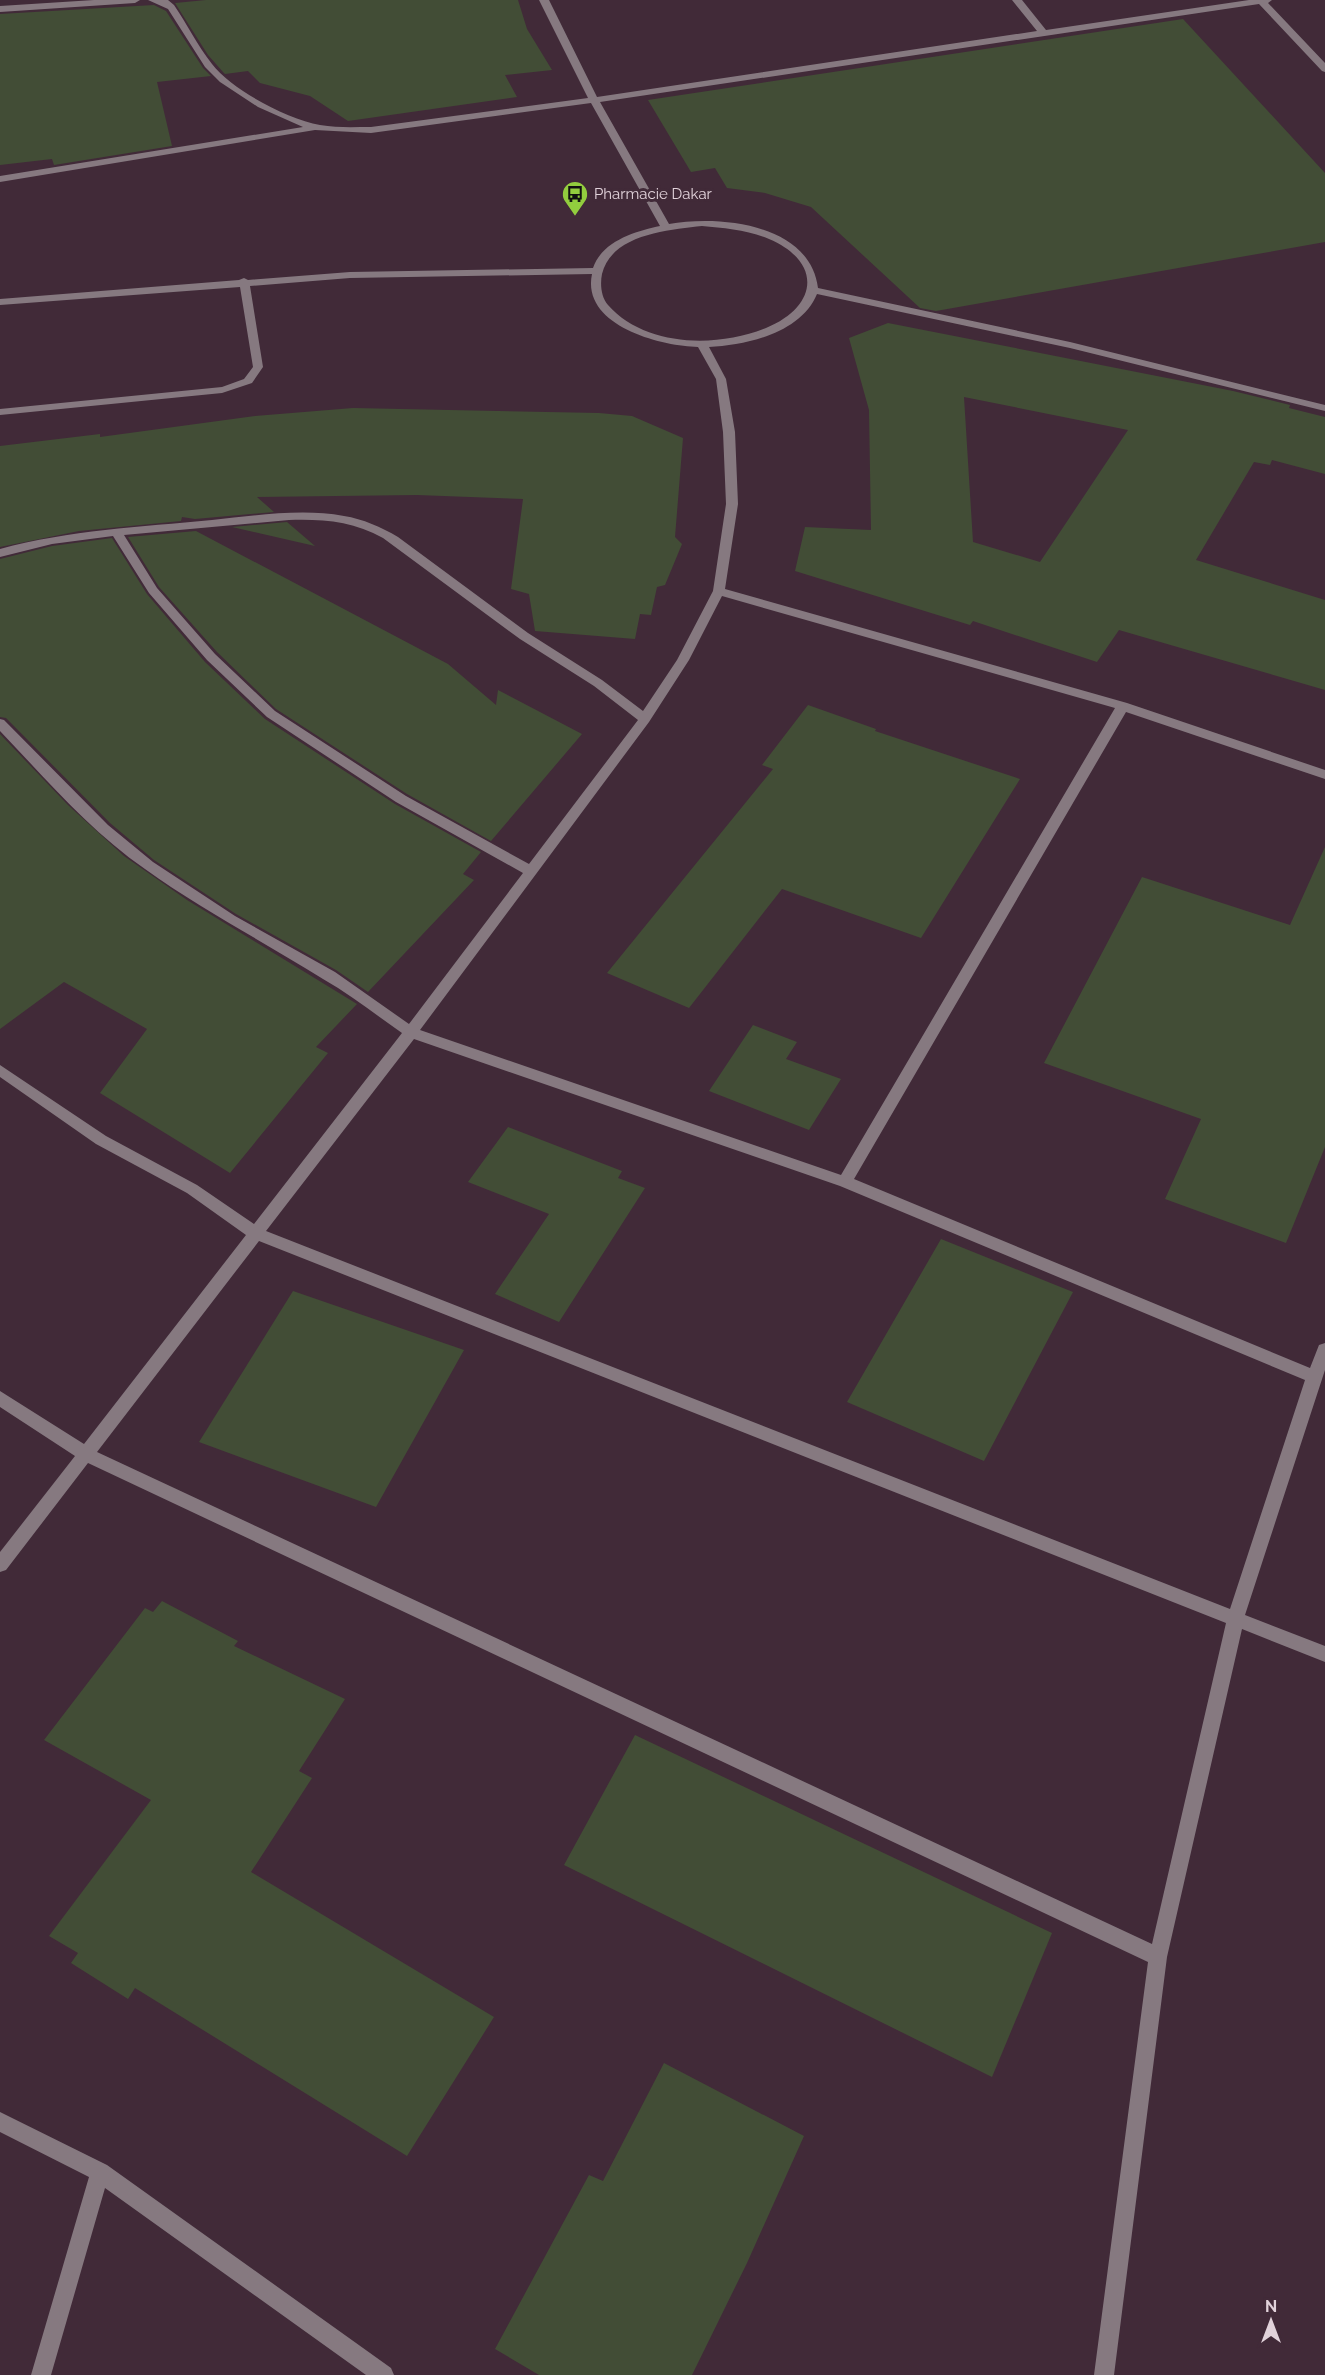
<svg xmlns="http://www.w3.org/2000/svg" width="1325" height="2375" font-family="Raleway,sans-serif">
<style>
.building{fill:#424d36;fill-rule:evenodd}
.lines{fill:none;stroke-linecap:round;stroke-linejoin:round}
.minor{fill:#867980;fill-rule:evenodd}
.labels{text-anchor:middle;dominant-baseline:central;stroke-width:6;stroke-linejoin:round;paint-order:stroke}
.far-poi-label{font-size:15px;fill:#e1d2da;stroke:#412a38;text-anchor:start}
</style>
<rect width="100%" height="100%" fill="#412a38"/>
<g class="building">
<polygon points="206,0 518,0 527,29 552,70 505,75 517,97 348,121 310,96 260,83 248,71 225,74 223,72 208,55 175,3"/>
<polygon points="154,5 166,11 203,68 211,76 157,82 172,146 54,165 52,159 0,165 0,14"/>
<polygon points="1183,19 1325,173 1325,242 936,311 920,308 811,207 765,193 727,188 715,168 691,172 648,100"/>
<path d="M888 323 1233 391 1290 405 1289 408 1325 417V474L1272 460 1270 465 1254 462 1196 560 1325 600V690L1119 630 1097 662 973 621 970 625 795 571 805 527 871 530 869 410 849 338ZM964 397 1128 430 1040 562 973 542Z"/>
<polygon points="353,408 599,413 632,416 683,438 675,537 682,544 665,585 657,587 651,615 640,614 635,639 535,631 529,594 511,589 523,499 417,495 257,497 274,512 195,519 182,517 181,521 79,531 0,547 0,446 100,434 100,437 255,416"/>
<polygon points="287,522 315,546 232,527"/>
<polygon points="196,531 448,664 496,705 498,690 582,734 491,841 407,794 276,709 217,652 159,587 128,537"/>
<polygon points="112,538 147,594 205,662 265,719 395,804 481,852 463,874 474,880 368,992 336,970 236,914 154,860 110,823 6,718 0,717 0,559 52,546"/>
<polygon points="808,705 876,729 875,731 1020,779 921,938 782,889 689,1008 607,973 773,769 762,765"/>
<polygon points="0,734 68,805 124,856 187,900 357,1004 316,1047 328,1053 230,1173 100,1093 147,1029 64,982 0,1029"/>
<polygon points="1325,847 1325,1147 1286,1243 1165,1199 1201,1119 1044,1063 1142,877 1290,925"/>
<polygon points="753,1025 797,1042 786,1059 841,1079 809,1130 709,1091"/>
<polygon points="508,1127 622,1171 618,1178 645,1188 559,1322 495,1294 549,1214 468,1182"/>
<polygon points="941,1239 1073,1292 984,1461 847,1402"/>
<polygon points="293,1291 464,1350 376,1507 199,1442"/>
<polygon points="162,1601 238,1641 234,1646 345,1699 299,1771 312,1778 251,1872 494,2017 407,2156 135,1988 128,1999 71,1963 78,1953 49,1936 151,1800 44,1740 145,1608 153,1612"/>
<polygon points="635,1735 1052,1933 992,2077 564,1865"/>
<polygon points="664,2063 804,2136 747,2263 692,2375 539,2375 495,2349 589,2175 603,2181"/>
</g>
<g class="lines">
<g class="minor">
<polygon points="94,0 140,0 135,3 0,12 0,6"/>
<path d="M148 0H168L174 5C187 24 197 45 212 64 232 90 287 119 320 125 337 128 354 127 371 127L588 98 539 0H549L597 97 1037 31 1012 0H1022L1046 30 1249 0H1272L1268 3 1325 63V72L1322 71 1259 4 600 102 669 224C721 215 810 224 818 288L1070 342 1325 405V411L1070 348 817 294C801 333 747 345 709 347L726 379 735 432 738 504 725 589 1127 703 1325 770V779L1126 712 854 1179 1310 1368 1319 1345 1325 1343V1370L1245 1615 1325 1646V1662L1242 1629 1167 1957 1114 2375H1094L1148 1962 88 1463 6 1570 0 1572V1552L75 1456 0 1407V1391L84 1444 246 1235 187 1193 96 1144 0 1077V1065L106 1136 197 1185 254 1224 402 1033C376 1015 351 995 323 979 264 942 202 910 145 869 90 831 46 779 0 731V719L4 720 108 825 153 862 235 916 335 972 409 1024 523 873 396 802 267 717 207 660 149 593 113 536 52 544 0 557V549C70 530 140 527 212 520 255 516 300 508 344 516 363 519 381 527 398 537L528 633 602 680 643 711 677 660 713 591 726 504 723 432 716 379 698 347C661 346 581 326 592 274L350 278 250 286 263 367 252 383 222 393 0 415V409L222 387 244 379 253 367 240 287 0 305V299L239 280 244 278 248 280 350 272 593 268C602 241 636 231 660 226L591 103 371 133 315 130 0 182V176L303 127 258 107 220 82 205 67 168 9ZM702 226C724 228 748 230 769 239 823 262 818 307 766 328 717 348 645 347 608 305 601 297 600 284 602 274 612 234 668 230 702 226ZM289 520C322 519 353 521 383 538L520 639 594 686 638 720 529 864 406 796 275 711 215 654 157 588 124 535ZM722 596 1115 708 841 1175 420 1030 649 722 689 660ZM414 1039 840 1186 1305 1380 1230 1609 266 1231ZM259 1241 1226 1623 1152 1944 97 1452Z"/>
<polygon points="0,2112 107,2165 391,2368 394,2375 366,2375 105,2188 51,2375 31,2375 89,2177 0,2132"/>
</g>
</g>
<defs>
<g id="bus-pin" transform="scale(1.35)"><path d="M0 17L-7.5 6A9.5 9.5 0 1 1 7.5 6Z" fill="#92cd3e" stroke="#412a38"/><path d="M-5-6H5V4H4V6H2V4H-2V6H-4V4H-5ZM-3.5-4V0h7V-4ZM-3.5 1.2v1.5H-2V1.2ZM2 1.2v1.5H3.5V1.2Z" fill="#111"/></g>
</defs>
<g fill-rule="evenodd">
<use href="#bus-pin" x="575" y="194"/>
</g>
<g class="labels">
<g class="far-poi-label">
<text x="594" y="194">Pharmacie Dakar</text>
</g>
</g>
<g transform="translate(1271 2321)" stroke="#412a38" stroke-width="4.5" paint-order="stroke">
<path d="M0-4.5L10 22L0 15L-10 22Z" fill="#e1d2da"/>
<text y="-9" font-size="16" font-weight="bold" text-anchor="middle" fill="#e1d2da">N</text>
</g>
</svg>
